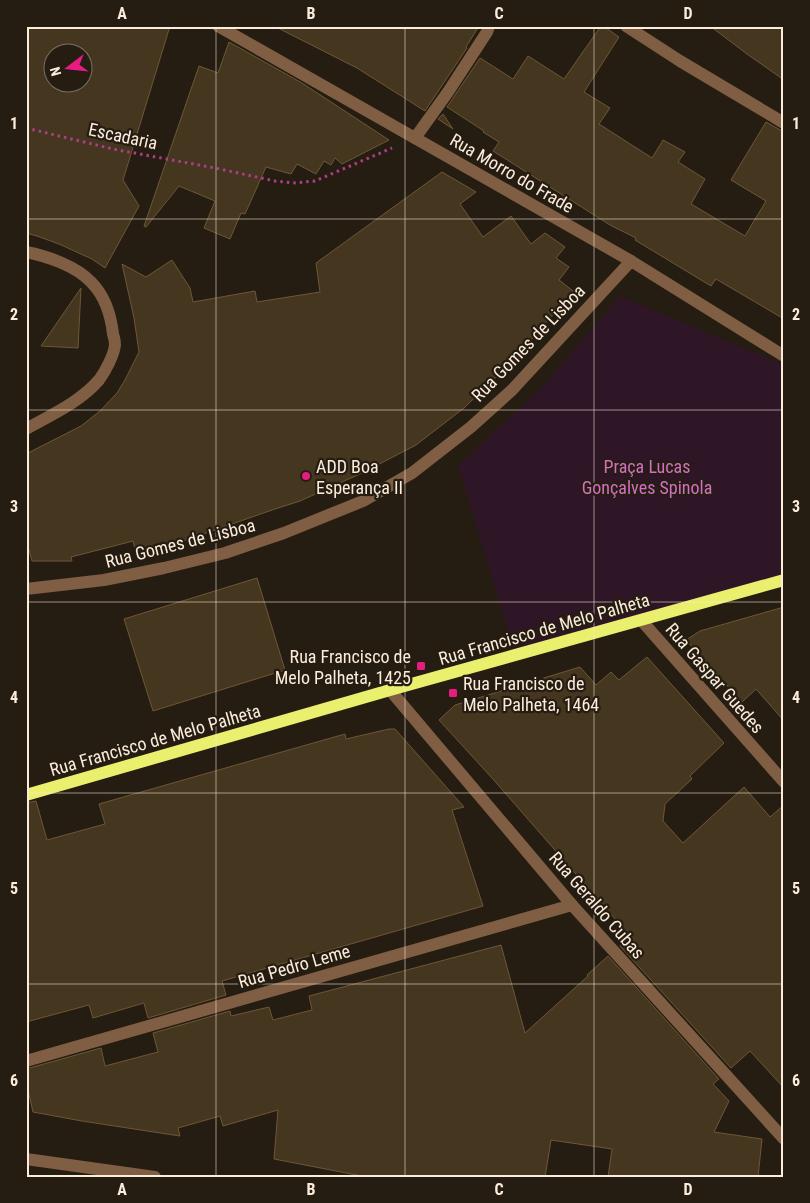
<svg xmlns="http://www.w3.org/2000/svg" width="810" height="1203" font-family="'Roboto Condensed',sans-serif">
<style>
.green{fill:#2f1626}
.building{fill:#453620;stroke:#6e5735;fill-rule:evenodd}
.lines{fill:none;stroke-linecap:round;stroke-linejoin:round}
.path{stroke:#ac3e86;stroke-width:3;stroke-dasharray:2.5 4;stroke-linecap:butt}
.minor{stroke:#7f5e43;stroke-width:12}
.major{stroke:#ebef6e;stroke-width:12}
.grid{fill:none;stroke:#fbecdb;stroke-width:1;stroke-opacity:0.55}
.poi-dot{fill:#e61c80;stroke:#261d12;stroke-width:2}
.labels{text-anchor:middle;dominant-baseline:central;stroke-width:4.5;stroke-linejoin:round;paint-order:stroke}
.street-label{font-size:18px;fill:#fbecdb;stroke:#261d12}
.poi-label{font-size:18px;fill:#fbecdb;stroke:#261d12;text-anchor:start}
.park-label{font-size:18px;fill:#d46ec4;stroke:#261d12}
.neatline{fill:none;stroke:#fbecdb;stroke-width:2}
.grid-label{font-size:16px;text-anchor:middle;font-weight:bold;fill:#fbecdb}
</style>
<rect width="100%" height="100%" fill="#261d12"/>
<polygon class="green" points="620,296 784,365 784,580 516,655 458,466 542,387"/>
<g class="building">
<path d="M26 26H170L123 180 139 206 105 268 92 259 59 244 37 236 26 233ZM52 52H82V82H52Z"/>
<polygon points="274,26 479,26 466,47 467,48 425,111 357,68"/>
<polygon points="601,26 603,26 619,37 584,92 610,108 599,124 652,158 663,140 685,152 678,162 705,179 691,204 745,236 766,201 731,180 766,122 784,132 784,319 716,279 711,286 635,240 636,238 610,225 493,151 499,142 483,132 484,131 447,107 480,58 513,79 528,56 564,79"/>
<polygon points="710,26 784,26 784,80 747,54"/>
<polygon points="229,42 302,83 389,140 342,164 335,158 331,165 324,161 316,174 297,164 291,174 266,167 245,214 241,213 230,239 204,228 215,201 179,186 146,227 144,226 199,66 218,73"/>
<polygon points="443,114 453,129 438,119"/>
<polygon points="442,172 476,192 460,204 483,237 511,216 531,244 545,233 565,247 556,258 569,267 559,280 573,291 514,360 464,408 416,445 362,473 300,501 275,509 186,540 136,553 133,541 71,557 72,561 32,561 26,539 26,454 81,426 100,411 117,393 125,380 139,352 134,318 122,264 146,277 172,260 190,288 193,302 255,291 257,302 320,292 316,263"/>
<polygon points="81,288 78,348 41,346"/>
<polygon points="257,578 285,670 153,711 124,619"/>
<polygon points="784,607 784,721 756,689 742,702 686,640 700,631"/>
<polygon points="647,657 724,743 690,776 692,779 665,804 663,821 683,843 744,787 770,817 784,805 784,1088 750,1051 731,1068 620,946 630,936 492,778 439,720 455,705 580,667 596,685 611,672 619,680"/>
<polygon points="389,729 395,729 464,807 452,810 483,906 222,981 226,995 148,1018 144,1003 93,1018 89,1005 26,1022 26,803 36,801 47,840 105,824 99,804 345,734 346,739"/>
<polygon points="501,945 525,1033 588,976 587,975 608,956 719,1079 713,1084 729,1101 714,1132 762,1139 758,1177 608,1177 612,1149 551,1140 545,1177 367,1177 274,1159 278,1110 223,1126 220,1116 178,1128 180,1136 82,1121 33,1112 26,1081 26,1069 101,1048 105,1066 158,1052 153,1033 230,1011 231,1016 269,1007 273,1020 312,1010 309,996"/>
</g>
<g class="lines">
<polyline class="path" points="26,128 113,149 215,168 275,181 293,183 315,181 392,148"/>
<g class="minor">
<polyline points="218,26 631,261 784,356"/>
<polyline points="626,26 680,61 784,123"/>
<polyline points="415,138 448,92 487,32 489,26"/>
<path d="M26 252C47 256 76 266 91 282 105 296 111 316 113 334 114 337 115 342 115 345 114 355 105 372 99 380 80 402 51 415 26 429"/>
<polyline points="26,589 104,580 164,568 225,553 284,533 363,501 412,473 471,427 512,390 631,261"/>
<polyline points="641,620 784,782"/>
<polyline points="390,690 572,905 784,1139"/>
<polyline points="26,1061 572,905"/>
<polyline points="26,1159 155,1177"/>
</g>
<polyline class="major" points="26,795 390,690 784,580"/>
</g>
<path class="grid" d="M216 26V1177M405 26V1177M594 26V1177M26 219H784M26 410H784M26 602H784M26 793H784M26 984H784"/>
<g class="poi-dot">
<circle cx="306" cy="476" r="5"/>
<rect x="416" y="661" width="10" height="10" rx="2.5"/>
<rect x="448" y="688" width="10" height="10" rx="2.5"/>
</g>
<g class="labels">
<g class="street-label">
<text transform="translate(123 136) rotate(12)">Escadaria</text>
<text transform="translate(512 173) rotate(30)">Rua Morro do Frade</text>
<text transform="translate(528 343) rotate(-46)">Rua Gomes de Lisboa</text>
<text transform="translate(180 543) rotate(-14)">Rua Gomes de Lisboa</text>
<text transform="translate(544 629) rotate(-16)">Rua Francisco de Melo Palheta</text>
<text transform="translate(715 678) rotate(49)">Rua Gaspar Guedes</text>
<text transform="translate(155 740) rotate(-16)">Rua Francisco de Melo Palheta</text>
<text transform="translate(597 905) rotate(49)">Rua Geraldo Cubas</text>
<text transform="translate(294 966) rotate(-16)">Rua Pedro Leme</text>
</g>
<g class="poi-label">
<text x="316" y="466">ADD Boa<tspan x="316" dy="21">Esperança II</tspan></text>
<text x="411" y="656" text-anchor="end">Rua Francisco de<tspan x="411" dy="21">Melo Palheta, 1425</tspan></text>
<text x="463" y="683">Rua Francisco de<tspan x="463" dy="21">Melo Palheta, 1464</tspan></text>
</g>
<g class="park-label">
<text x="647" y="466">Praça Lucas<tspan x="647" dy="21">Gonçalves Spinola</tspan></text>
</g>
</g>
<rect width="810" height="1203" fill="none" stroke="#261d12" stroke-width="55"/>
<g transform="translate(68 68) rotate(254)"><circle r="24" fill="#261d12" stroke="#7b7062"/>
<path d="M0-4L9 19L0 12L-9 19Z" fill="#e61c80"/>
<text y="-8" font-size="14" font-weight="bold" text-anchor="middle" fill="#fbecdb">N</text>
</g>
<rect x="28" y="28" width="754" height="1148" class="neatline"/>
<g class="grid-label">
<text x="122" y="19">A</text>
<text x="311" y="19">B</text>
<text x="499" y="19">C</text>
<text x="688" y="19">D</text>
<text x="14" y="129">1</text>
<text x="796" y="129">1</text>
<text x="14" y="320">2</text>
<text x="796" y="320">2</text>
<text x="14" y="512">3</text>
<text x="796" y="512">3</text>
<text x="14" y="703">4</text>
<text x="796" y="703">4</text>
<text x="14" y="894">5</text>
<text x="796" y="894">5</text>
<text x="14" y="1086">6</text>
<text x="796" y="1086">6</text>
<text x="122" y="1195">A</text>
<text x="311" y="1195">B</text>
<text x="499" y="1195">C</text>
<text x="688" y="1195">D</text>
</g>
</svg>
